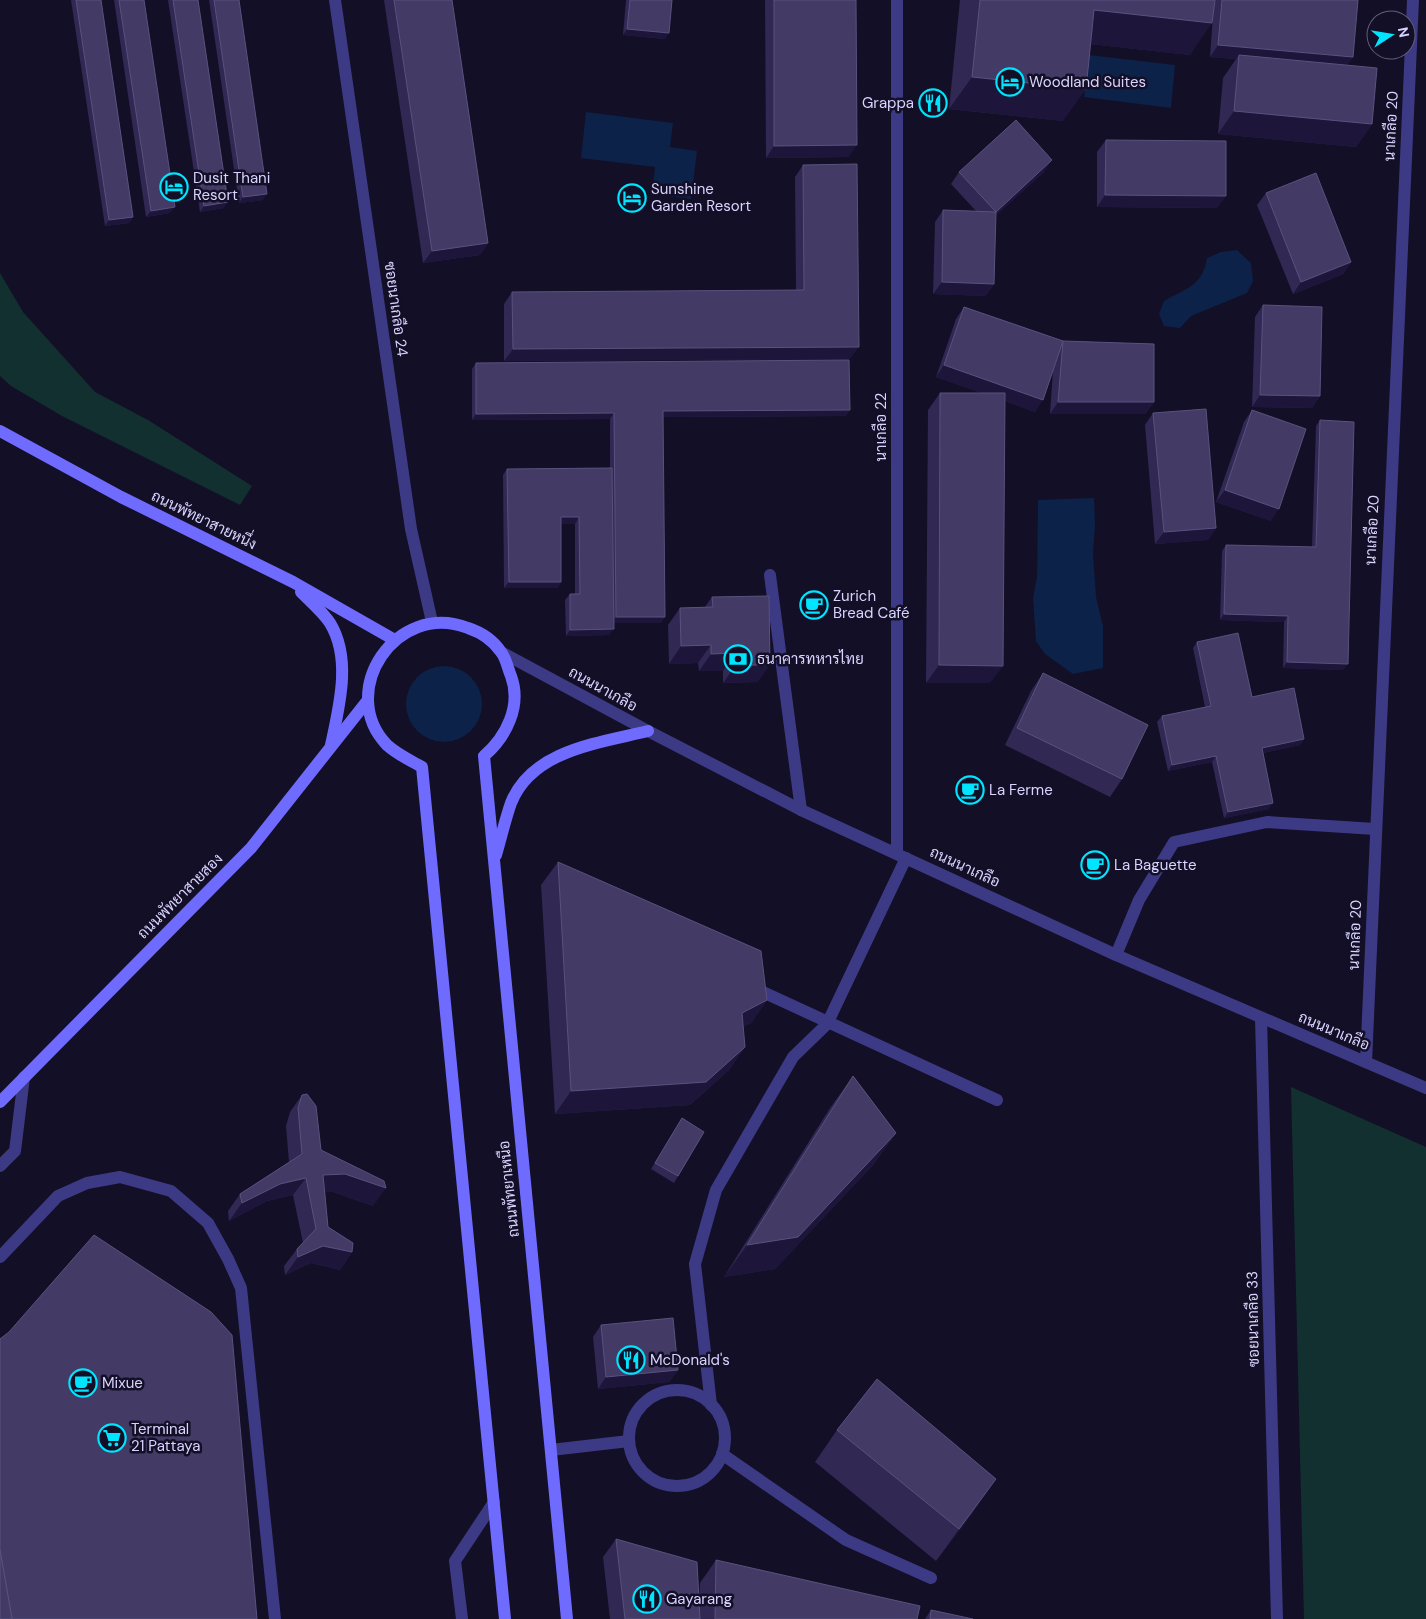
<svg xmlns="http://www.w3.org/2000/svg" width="1426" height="1619" font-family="'DM Sans',Sarabun,sans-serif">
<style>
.green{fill:#12302f}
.water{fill:#0c2248}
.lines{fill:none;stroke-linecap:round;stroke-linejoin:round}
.service{stroke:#3d3a85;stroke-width:12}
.minor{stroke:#3d3a85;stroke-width:12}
.tertiary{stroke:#3d3a85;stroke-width:12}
.secondary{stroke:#6f6bff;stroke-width:12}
.wall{fill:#312854}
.shaded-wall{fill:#1d163a}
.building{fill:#433a66;stroke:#5a527e}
.labels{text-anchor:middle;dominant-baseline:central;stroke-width:5;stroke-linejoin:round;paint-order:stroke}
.poi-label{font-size:15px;fill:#d9d4ff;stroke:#130f26;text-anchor:start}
.street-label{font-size:15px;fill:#d9d4ff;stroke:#130f26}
</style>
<rect width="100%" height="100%" fill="#130f26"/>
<g class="green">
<polygon points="0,273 23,312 95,392 148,420 252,486 240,505 62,416 11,386 0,376"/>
<polygon points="1291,1087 1426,1147 1426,1619 1304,1619"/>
</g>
<g class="water">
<polygon points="1089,55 1175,65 1171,108 1084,97"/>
<polygon points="586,112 673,123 670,147 697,151 691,199 652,194 655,167 581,158"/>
<path d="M1237 250 1251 263 1253 281 1247 293 1191 316 1180 328 1164 326 1159 314 1164 301C1186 288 1202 287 1207 258L1221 252Z"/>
<polygon points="1094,498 1095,526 1093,553 1096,597 1103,626 1103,668 1073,674 1045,654 1036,641 1033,598 1037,577 1038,500"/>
<circle cx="444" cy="704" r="38"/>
</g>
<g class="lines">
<g class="service">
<polyline points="770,575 801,810"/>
<polyline points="1116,955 1139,900 1174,842 1267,822 1375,829"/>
<polyline points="752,987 997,1100"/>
<polyline points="0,1166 15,1151 24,1077"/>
<polyline points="0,1257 58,1196 87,1183 120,1177 171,1191 208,1223 228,1259 241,1288 275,1619"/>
<circle cx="677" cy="1438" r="48"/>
<polyline points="711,1405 695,1264 716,1190 793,1057 827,1024 906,858"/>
<polyline points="551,1450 629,1441"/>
<polyline points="722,1454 846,1540 931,1578"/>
<polyline points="462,1619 455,1561 494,1502"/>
</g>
<g class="minor">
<polyline points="335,0 411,529 432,622"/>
<polyline points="897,0 897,854"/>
<polyline points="1261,1018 1277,1619"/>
<polyline points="1366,1062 1413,0"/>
</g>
<polyline class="tertiary" points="501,652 648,731 801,810 1116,955 1426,1088"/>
<g class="secondary">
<polyline points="0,431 121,497 293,582 393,639"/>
<path d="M301 592C310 601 323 612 330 623 352 659 339 707 331 745"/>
<path d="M496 855C501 838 505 820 511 803 532 750 599 743 648 731"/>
<polyline points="0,1102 251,848 368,700"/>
<path d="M505 1619 422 767C410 760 398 755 387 745 336 692 396 600 468 628 480 632 493 640 501 652 506 658 508 669 511 676 522 706 506 737 484 756L567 1619"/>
</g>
</g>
<g class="wall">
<polygon points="71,0 101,0 133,217 129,223 105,226"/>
<polygon points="114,0 144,0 170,213 146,217"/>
<polygon points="168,0 198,0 224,208 200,212"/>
<polygon points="209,0 239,0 263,200 239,203"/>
<polygon points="384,0 452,0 488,243 480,255 423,263"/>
<polygon points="626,0 672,0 665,39 623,35"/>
<polygon points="765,0 856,0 849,157 766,158"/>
<polygon points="960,0 1358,0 1353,57 1347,65 1372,124 1356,147 1218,134 1223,78 1236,59 1210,57 1213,15 1190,55 1090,44 1063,121 949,109"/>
<polygon points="1106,140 1217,208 1097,207 1097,152"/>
<polygon points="803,165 850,359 504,361 504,304 512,292 796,290 795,177"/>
<polygon points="959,172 1044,172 995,216 994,284 985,296 933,294 935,222 943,210 976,211 951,184"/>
<polygon points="1266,193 1351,262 1343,274 1293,294 1257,205"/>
<polygon points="1263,305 1320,396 1312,408 1252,407 1255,317"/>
<polygon points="964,307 1063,341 1154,402 1145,414 1050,414 1053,370 1035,412 1005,401 990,683 926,683 928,410 940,393 982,393 936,377 956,319"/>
<polygon points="476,363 846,416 663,417 661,623 614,623 609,635 566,636 565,600 570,594 575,594 575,524 561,524 561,582 557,588 504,588 503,475 507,469 610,468 610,419 472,420 472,369"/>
<polygon points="1252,410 1271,521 1216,502 1244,422"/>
<polygon points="1153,413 1216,528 1208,540 1155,544 1145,425"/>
<polygon points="1320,420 1343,670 1283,668 1284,622 1220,620 1222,551 1226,545 1312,547 1316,426"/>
<polygon points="712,597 758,682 723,683 723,671 699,671 698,663 669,664 668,625 680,608 705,607"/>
<polygon points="1197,642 1252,697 1304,739 1300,745 1263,753 1269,809 1224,818 1212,762 1168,771 1157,722 1162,716 1205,707 1193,648"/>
<polygon points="1043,673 1122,779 1110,797 1005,745 1031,691"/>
<polygon points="558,862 767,1000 751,1023 743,1027 745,1047 729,1070 690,1105 555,1114 541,885"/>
<polygon points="853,1076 896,1133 873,1165 775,1269 724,1277 830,1108"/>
<polygon points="302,1095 321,1150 373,1206 333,1192 325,1192 328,1227 352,1252 340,1270 311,1263 285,1275 284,1266 297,1249 303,1243 293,1195 267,1201 229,1221 228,1211 240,1194 289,1162 286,1126 290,1112"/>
<polygon points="682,1118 678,1176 674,1183 651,1169"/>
<polygon points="601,1325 678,1370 669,1382 598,1389 593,1337"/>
<polygon points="837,1430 974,1511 936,1561 815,1462"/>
<polygon points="616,1539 699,1607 700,1583 716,1560 917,1619 610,1619 603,1557"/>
<polygon points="931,1610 973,1619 925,1619"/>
</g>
<g class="shaded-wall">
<polygon points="1094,10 1212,23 1190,55 1071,42"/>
<polygon points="627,29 669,33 665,39 623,35"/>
<polygon points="1218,45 1353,57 1344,69 1239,55 1236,59 1210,57"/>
<polygon points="972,77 1086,89 1063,121 949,109"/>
<polygon points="1234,111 1372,124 1356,147 1218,134"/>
<polygon points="857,145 849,157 766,158 774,146"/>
<polygon points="1052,160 1044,172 987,224 996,212"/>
<polygon points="267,194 263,200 239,203 243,197"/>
<polygon points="1105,195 1226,196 1217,208 1097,207"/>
<polygon points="228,202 224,208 200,212 204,206"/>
<polygon points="175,207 170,213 146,217 151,211"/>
<polygon points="133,217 129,223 105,226 109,220"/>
<polygon points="488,243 480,255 423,263 432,251"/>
<polygon points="1351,262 1343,274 1293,294 1301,282"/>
<polygon points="942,282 994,284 985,296 933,294"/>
<polygon points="859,347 850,359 504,361 513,349"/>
<polygon points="944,365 1043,400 1035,412 936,377"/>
<polygon points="1260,395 1320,396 1312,408 1252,407"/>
<polygon points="1058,402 1154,402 1145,414 1050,414"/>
<polygon points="850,410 846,416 659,417 663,411"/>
<polygon points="614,413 610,419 472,420 476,414"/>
<polygon points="1225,490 1279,509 1271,521 1216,502"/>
<polygon points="561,517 579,517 575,524 557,524"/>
<polygon points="1216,528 1208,540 1155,544 1164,532"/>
<polygon points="509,582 561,582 557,588 504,588"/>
<polygon points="1224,614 1288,616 1284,622 1220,620"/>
<polygon points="616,617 665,617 661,623 612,623"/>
<polygon points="614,629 609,635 566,636 570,630"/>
<polygon points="711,645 698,663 669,664 681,646"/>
<polygon points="735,653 723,671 699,671 711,654"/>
<polygon points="1287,662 1348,664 1343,670 1283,668"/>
<polygon points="736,665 770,665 758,682 723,683"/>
<polygon points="939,665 1003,666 990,683 926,683"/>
<polygon points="1304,739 1300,745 1258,754 1262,748"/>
<polygon points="1216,756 1212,762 1168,771 1172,765"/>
<polygon points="1273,803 1269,809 1224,818 1228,812"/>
<polygon points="767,1000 751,1023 726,1036 742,1013"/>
<polygon points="745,1047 729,1070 690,1105 555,1114 571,1091"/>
<polygon points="896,1133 873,1165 775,1269 724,1277 747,1245"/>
<polygon points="345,1174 386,1188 373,1206 333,1192 311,1193 323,1175"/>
<polygon points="306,1178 293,1195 267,1201 229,1221 242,1203 280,1184"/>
<polygon points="323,1246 352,1252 340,1270 311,1263 285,1275 298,1257"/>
<polygon points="678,1370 669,1382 598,1389 606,1377"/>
<polygon points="996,1479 974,1511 936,1561 959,1529"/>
</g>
<g class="building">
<polygon points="76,0 101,0 133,217 109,220"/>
<polygon points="119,0 144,0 175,207 151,211"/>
<polygon points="173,0 198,0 228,202 204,206"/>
<polygon points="214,0 239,0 267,194 243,197"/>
<polygon points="394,0 452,0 488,243 432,251"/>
<polygon points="630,0 672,0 669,33 627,29"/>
<polygon points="774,0 856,0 857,145 774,146"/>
<polygon points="980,0 1215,0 1212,23 1094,10 1086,89 972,77"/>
<polygon points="1222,0 1358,0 1353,57 1218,45"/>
<polygon points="1239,55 1377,68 1372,124 1234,111"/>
<polygon points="1016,120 1052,160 996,212 994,284 942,282 943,210 996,212 959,172"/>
<polygon points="1106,140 1226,141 1226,196 1105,195"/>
<polygon points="857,164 859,347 513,349 512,292 804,290 803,165"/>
<polygon points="1316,173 1351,262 1301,282 1266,193"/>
<polygon points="1263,305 1322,307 1320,396 1260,395"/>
<polygon points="964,307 1063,341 1043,400 944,365"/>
<polygon points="1063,341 1154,344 1154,402 1058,402"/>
<polygon points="849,360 850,410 663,411 665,617 616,617 614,413 476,414 476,363"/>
<polygon points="940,393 1005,393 1003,666 939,665"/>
<polygon points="1206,409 1216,528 1164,532 1153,413"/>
<polygon points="1252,410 1306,429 1279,509 1225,490"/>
<polygon points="1320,420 1354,422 1348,664 1287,662 1288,616 1224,614 1226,545 1316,547"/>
<polygon points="612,468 614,629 570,630 570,594 580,594 579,517 561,517 561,582 509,582 507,469"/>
<polygon points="769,596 770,665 736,665 735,653 711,654 711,645 681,646 680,608 713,607 712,597"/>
<polygon points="1238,633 1252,697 1294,688 1304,739 1262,748 1273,803 1228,812 1216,756 1172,765 1162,716 1211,706 1197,642"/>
<polygon points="1043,673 1148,725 1122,779 1017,728"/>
<polygon points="558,862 761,951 767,1000 742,1013 745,1047 706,1082 571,1091"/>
<polygon points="853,1076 896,1133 798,1237 747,1245"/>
<polygon points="307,1094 316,1106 321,1150 384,1181 386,1188 345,1174 323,1175 328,1227 353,1243 352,1252 323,1246 298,1257 297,1249 316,1229 306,1178 280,1184 242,1203 240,1194 302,1154 298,1108 302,1095"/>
<polygon points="682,1118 704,1132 678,1176 655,1163"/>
<polygon points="94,1235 211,1312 232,1335 257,1619 12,1619 0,1550 0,1339 9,1332"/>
<polygon points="673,1318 678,1370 606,1377 601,1325"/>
<polygon points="877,1379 996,1479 959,1529 837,1430"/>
<polygon points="616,1539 697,1562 700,1619 625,1619"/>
<polygon points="0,1550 12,1619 0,1619"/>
<polygon points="716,1560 920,1606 917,1619 715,1619"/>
<polygon points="931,1610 973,1619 930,1619"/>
</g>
<defs>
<g id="hotel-ring" transform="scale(1.4375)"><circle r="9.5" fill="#130f26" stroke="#00e5ff" stroke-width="1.5"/><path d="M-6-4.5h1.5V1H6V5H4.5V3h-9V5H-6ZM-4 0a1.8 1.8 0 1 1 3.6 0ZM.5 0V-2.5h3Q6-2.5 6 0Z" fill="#00e5ff"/></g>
<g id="restaurant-ring" transform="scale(1.4375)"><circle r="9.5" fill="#130f26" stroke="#00e5ff" stroke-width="1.5"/><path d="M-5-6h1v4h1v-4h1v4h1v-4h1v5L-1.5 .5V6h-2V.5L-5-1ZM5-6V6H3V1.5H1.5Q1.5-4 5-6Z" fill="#00e5ff"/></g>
<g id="cafe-ring" transform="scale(1.4375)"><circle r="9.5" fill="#130f26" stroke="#00e5ff" stroke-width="1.5"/><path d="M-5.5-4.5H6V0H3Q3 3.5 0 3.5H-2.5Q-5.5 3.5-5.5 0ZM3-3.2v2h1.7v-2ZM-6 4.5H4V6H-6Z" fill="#00e5ff"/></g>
<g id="bank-ring" transform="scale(1.4375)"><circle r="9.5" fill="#130f26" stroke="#00e5ff" stroke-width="1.5"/><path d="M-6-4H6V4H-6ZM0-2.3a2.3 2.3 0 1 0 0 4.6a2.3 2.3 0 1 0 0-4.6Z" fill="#00e5ff"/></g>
<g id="supermarket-ring" transform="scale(1.4375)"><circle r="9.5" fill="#130f26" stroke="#00e5ff" stroke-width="1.5"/><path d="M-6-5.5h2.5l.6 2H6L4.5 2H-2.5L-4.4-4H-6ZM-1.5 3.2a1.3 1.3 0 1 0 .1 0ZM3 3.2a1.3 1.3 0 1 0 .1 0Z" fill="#00e5ff"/></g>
</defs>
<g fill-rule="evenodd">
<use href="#hotel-ring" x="1010" y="82"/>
<use href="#restaurant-ring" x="933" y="103"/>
<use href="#hotel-ring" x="174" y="187"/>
<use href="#hotel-ring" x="632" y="198"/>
<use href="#cafe-ring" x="814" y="605"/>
<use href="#bank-ring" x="738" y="659"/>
<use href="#cafe-ring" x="970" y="790"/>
<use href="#cafe-ring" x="1095" y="865"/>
<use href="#restaurant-ring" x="631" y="1360"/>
<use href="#cafe-ring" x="83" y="1383"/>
<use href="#supermarket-ring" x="112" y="1438"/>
<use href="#restaurant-ring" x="647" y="1599"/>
</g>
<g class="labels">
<g class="poi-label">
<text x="1029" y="82">Woodland Suites</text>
<text x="914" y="103" text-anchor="end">Grappa</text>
<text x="193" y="178">Dusit Thani<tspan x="193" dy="17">Resort</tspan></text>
<text x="651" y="189">Sunshine<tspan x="651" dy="17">Garden Resort</tspan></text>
<text x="833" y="596">Zurich<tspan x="833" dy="17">Bread Café</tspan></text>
<text x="757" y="659">ธนาคารทหารไทย</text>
<text x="989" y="790">La Ferme</text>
<text x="1114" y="865">La Baguette</text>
<text x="650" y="1360">McDonald's</text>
<text x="102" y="1383">Mixue</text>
<text x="131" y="1429">Terminal<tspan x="131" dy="17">21 Pattaya</tspan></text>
<text x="666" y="1599">Gayarang</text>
</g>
<g class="street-label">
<text transform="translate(1391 126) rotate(-87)">นาเกลือ 20</text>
<text transform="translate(396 309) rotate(82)">ซอยนาเกลือ 24</text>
<text transform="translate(881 427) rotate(-90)">นาเกลือ 22</text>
<text transform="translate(204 520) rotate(26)">ถนนพัทยาสายหนึ่ง</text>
<text transform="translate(1372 530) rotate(-87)">นาเกลือ 20</text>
<text transform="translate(603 689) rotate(29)">ถนนนาเกลือ</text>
<text transform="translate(965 867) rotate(25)">ถนนนาเกลือ</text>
<text transform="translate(180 896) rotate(-45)">ถนนพัทยาสายสอง</text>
<text transform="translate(1355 935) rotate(-88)">นาเกลือ 20</text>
<text transform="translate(1334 1031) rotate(23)">ถนนนาเกลือ</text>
<text transform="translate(509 1189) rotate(-96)">ถนนพัทยาเหนือ</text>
<text transform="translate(1253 1319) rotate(-91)">ซอยนาเกลือ 33</text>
</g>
</g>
<g transform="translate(1391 35) rotate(78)"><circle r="24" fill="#130f26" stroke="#625e7d"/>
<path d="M0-4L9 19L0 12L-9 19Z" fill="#00e5ff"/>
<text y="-8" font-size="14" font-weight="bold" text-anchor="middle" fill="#d9d4ff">N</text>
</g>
</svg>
